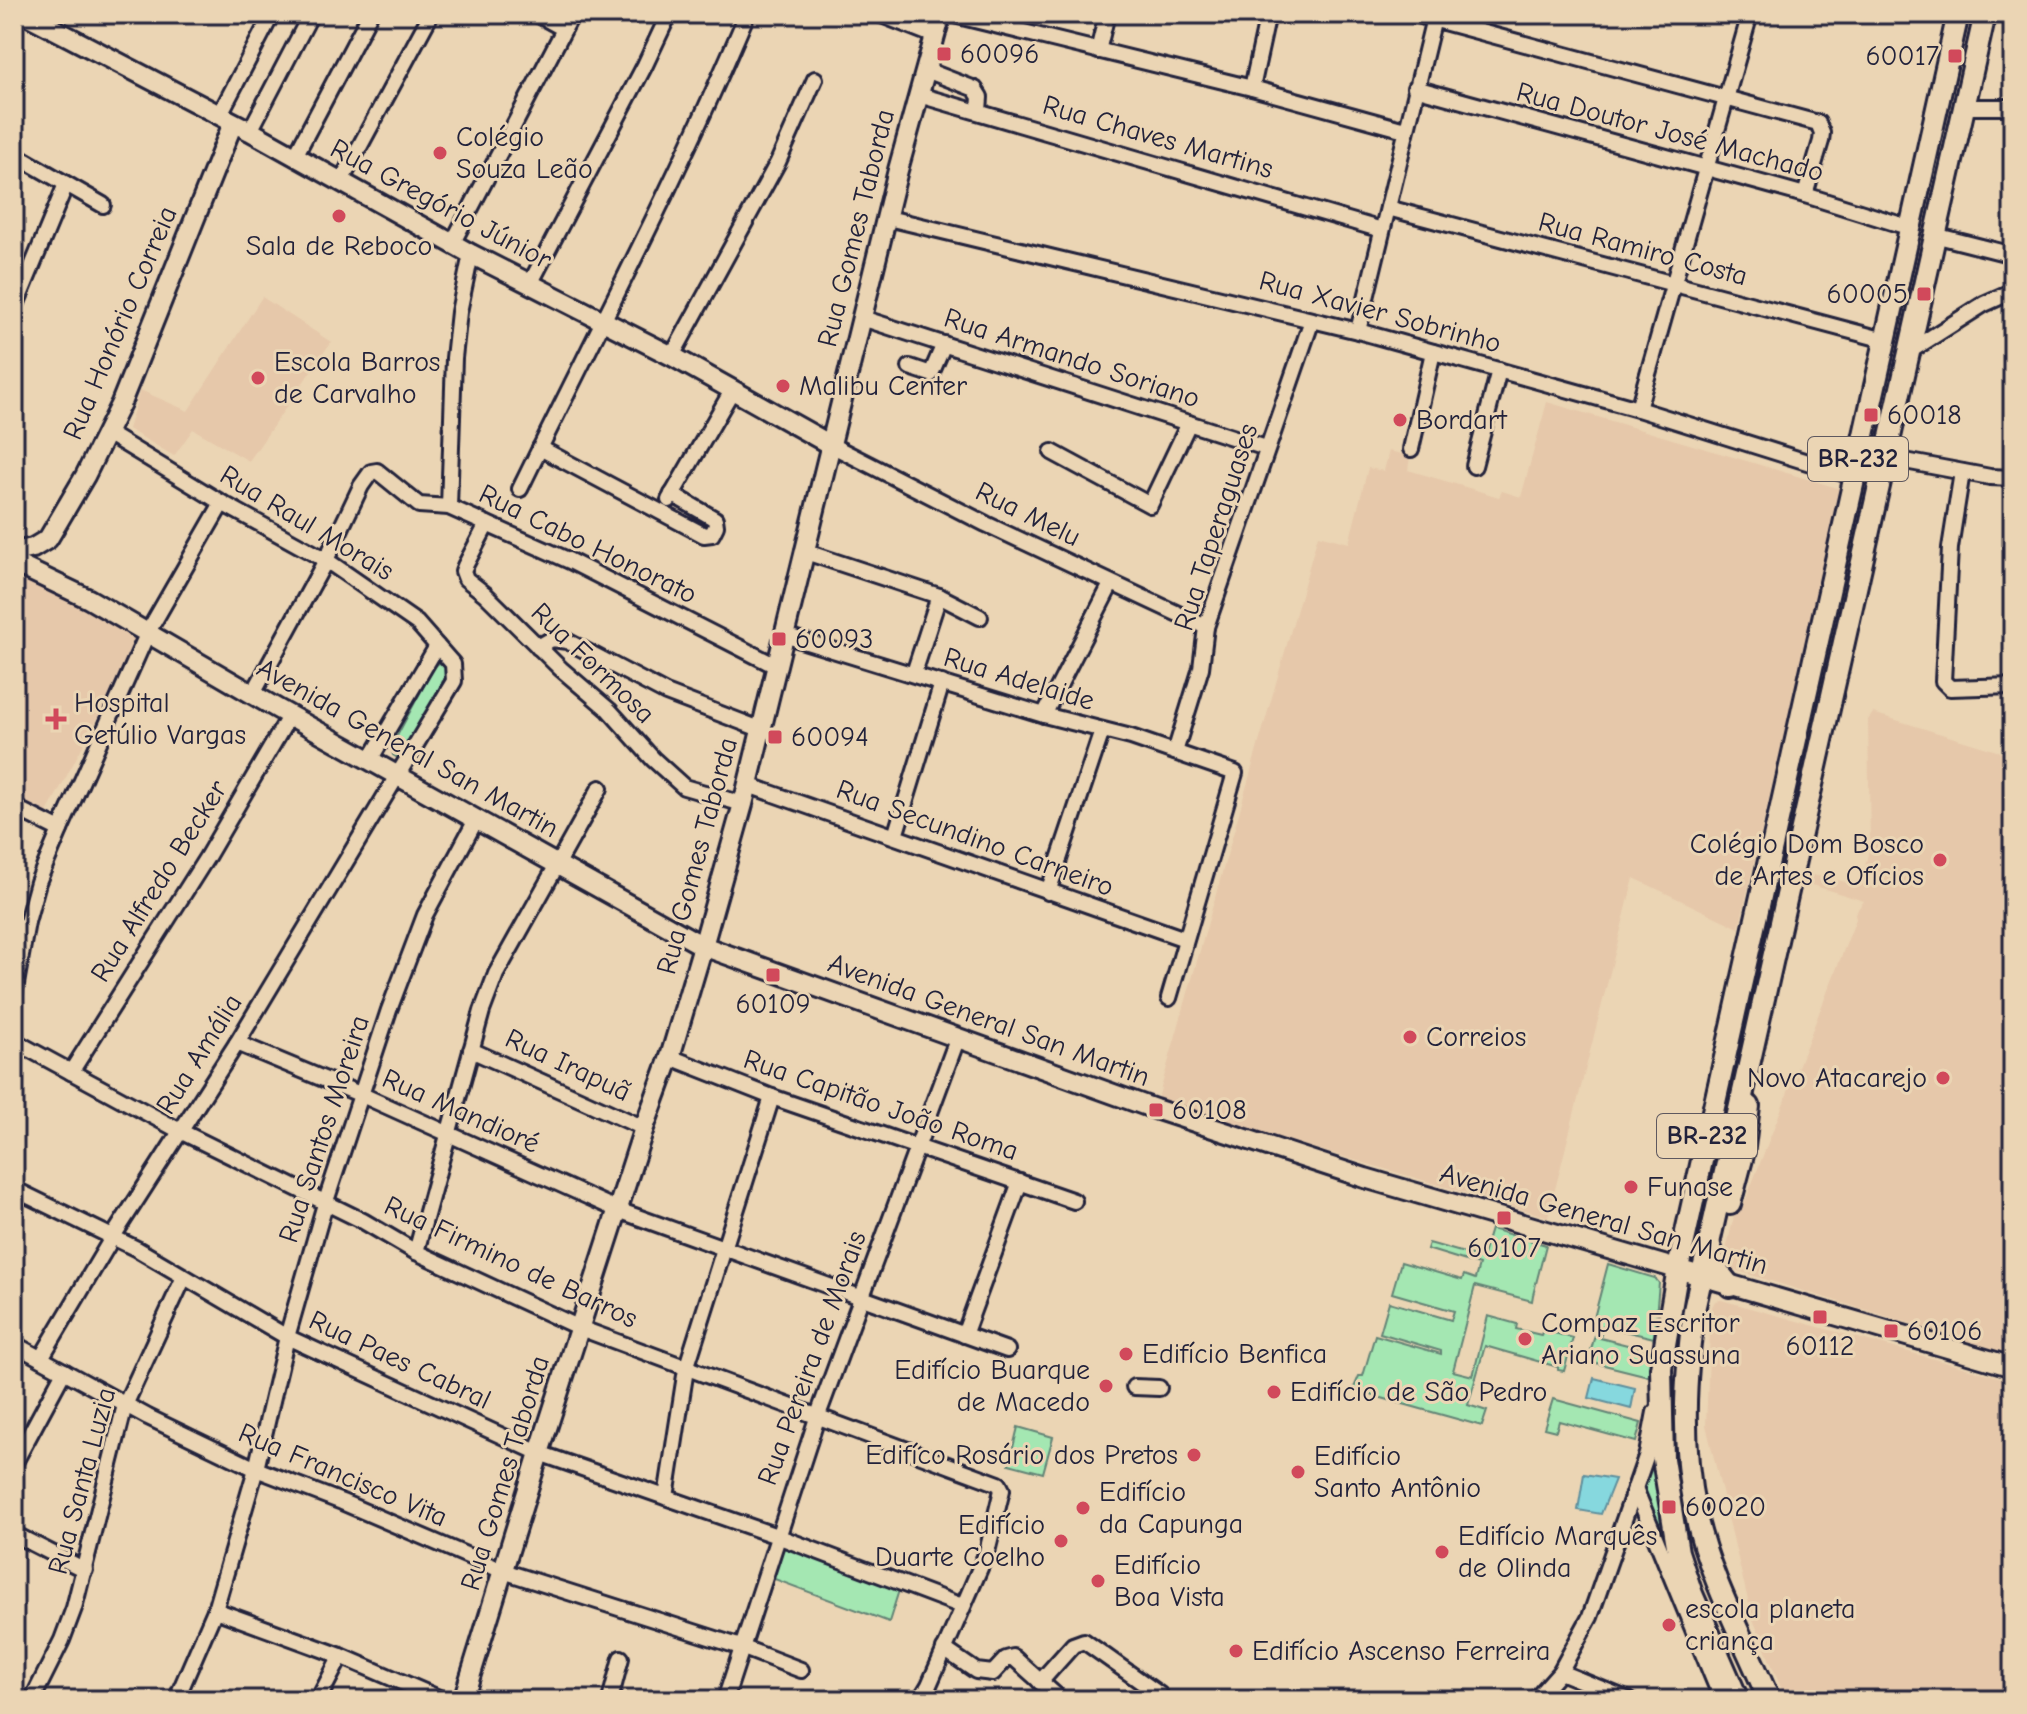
<svg xmlns="http://www.w3.org/2000/svg" width="2027" height="1714" font-family="'Comic Neue',sans-serif">
<style>
.built{fill:#e6c8aa}
.green{fill:#a4e7b2;stroke:#638476;stroke-width:2}
.water{fill:#86d8de;stroke:#5e8f9d;stroke-width:2}
.lines{fill:none;stroke-linecap:round;stroke-linejoin:round}
.minor-casing{stroke:#22223b;stroke-width:20}
.major-casing{stroke:#22223b;stroke-width:24}
.highway-casing{stroke:#22223b;stroke-width:26}
.minor{stroke:#ebd5b4;stroke-width:14}
.major{stroke:#ebd5b4;stroke-width:18}
.highway{stroke:#ebd5b4;stroke-width:20}
.poi-dot{fill:#d1495b;stroke:#ebd5b4;stroke-width:3}
.labels{text-anchor:middle;dominant-baseline:central;stroke-width:6;stroke-linejoin:round;paint-order:stroke}
.shield{fill:#ebd5b4;stroke:#5e585f;stroke-width:2}
.shield-label{font-size:26px;font-weight:bold;fill:#22223b}
.poi-label{font-size:28px;fill:#22223b;stroke:#ebd5b4;text-anchor:start}
.street-label{font-size:28px;fill:#22223b;stroke:#ebd5b4}
</style>
<rect width="100%" height="100%" fill="#ebd5b4"/>
<filter id="ink" filterUnits="userSpaceOnUse"><feTurbulence type="fractalNoise" baseFrequency=".0125" numOctaves="2"/><feDisplacementMap in="SourceGraphic" scale="16" xChannelSelector="R" yChannelSelector="G"/><feConvolveMatrix kernelMatrix="1 2 1 2 8 2 1 2 1" color-interpolation-filters="sRGB"/></filter>
<g filter="url(#ink)">
<g class="built">
<polygon points="262,297 331,342 249,461 193,429 174,456 128,429 140,390 188,411"/>
<polygon points="1547,402 1841,489 1739,928 1634,878 1548,1217 1157,1102 1318,535 1349,543 1368,468 1384,471 1389,451 1410,456 1408,470 1499,497 1502,491 1521,497"/>
<polygon points="14,562 143,634 44,818 14,804"/>
<polygon points="1873,713 2013,756 2013,1355 1728,1268 1725,1264 1725,1254 1736,1208 1742,1209 1856,919 1855,913 1864,901 1805,883 1807,874 1861,885 1870,845 1868,720"/>
<polygon points="1721,1300 2013,1381 2013,1700 1786,1700 1752,1617 1706,1425 1711,1309 1715,1301"/>
</g>
<g class="green">
<polygon points="439,663 446,666 446,675 404,755 398,758 393,755 391,747 434,667"/>
<polygon points="1491,1229 1546,1245 1533,1295 1532,1301 1475,1286 1453,1371 1473,1376 1488,1316 1517,1324 1516,1329 1541,1335 1543,1330 1573,1338 1564,1371 1558,1370 1558,1367 1485,1346 1468,1405 1487,1411 1482,1426 1353,1390 1359,1376 1363,1376 1375,1335 1441,1354 1441,1351 1380,1333 1389,1302 1451,1320 1454,1311 1392,1293 1401,1262 1462,1280 1464,1275 1475,1279 1479,1265 1427,1249 1429,1243 1482,1258"/>
<polygon points="1608,1264 1655,1278 1659,1283 1654,1338 1603,1326 1600,1338 1655,1352 1652,1377 1588,1361 1599,1320 1594,1318"/>
<polygon points="1553,1399 1641,1423 1636,1442 1559,1421 1556,1431 1544,1428"/>
<polygon points="1018,1427 1053,1437 1043,1473 1009,1464"/>
<polygon points="1654,1448 1683,1577 1639,1490"/>
<polygon points="781,1542 900,1587 889,1622 769,1577"/>
</g>
<g class="water">
<polygon points="1594,1378 1635,1388 1631,1409 1589,1398"/>
<polygon points="1584,1474 1615,1479 1601,1514 1578,1510"/>
</g>
<g class="lines">
<g class="minor-casing">
<g id="minor">
<polyline points="537,14 564,29"/>
<polyline points="879,14 935,36"/>
<polyline points="950,14 1252,88 1405,130"/>
<polyline points="1414,14 1818,123 1822,133 1821,141 1805,195"/>
<polyline points="1098,51 1107,14"/>
<polyline points="926,70 975,89 980,97 979,111"/>
<polyline points="1252,88 1268,14"/>
<polyline points="1415,88 1805,195 1911,228"/>
<polyline points="919,95 1382,230"/>
<polyline points="1964,107 2013,107"/>
<polyline points="219,116 272,14"/>
<polyline points="250,131 311,14"/>
<polyline points="14,154 103,205"/>
<polyline points="295,156 370,14"/>
<polyline points="340,183 431,14"/>
<polyline points="1388,208 1885,340"/>
<polyline points="888,218 1358,331 1638,409 1855,477"/>
<polyline points="1934,235 2013,255"/>
<polyline points="452,244 572,14"/>
<polyline points="530,284 645,65 669,14"/>
<polyline points="14,310 66,184"/>
<polyline points="862,318 1266,448"/>
<polyline points="1358,331 1435,14"/>
<polyline points="1910,351 1984,304 2013,291"/>
<polyline points="672,356 778,162 815,79"/>
<polyline points="910,367 931,374 944,344"/>
<polyline points="1638,409 1750,14"/>
<polyline points="829,444 986,524 1206,627"/>
<polyline points="540,448 704,535 712,534 716,526 715,519 672,494"/>
<polyline points="1411,449 1433,352"/>
<polyline points="1052,452 1150,505 1189,423"/>
<polyline points="1884,457 1990,477 2013,478"/>
<polyline points="1474,466 1499,370"/>
<polyline points="1962,472 1950,548 1943,681 1950,688 2013,686"/>
<path d="M520 489C597 331 679 176 747 14"/>
<polyline points="669,500 733,389"/>
<polyline points="449,507 454,358 459,312 471,254"/>
<polyline points="487,524 465,566 463,571 466,579 485,594 561,669 609,710 653,759 684,787 743,804"/>
<polyline points="803,551 939,596 980,617"/>
<polyline points="784,635 1044,715 1131,737 1235,773 1169,998"/>
<polyline points="538,647 552,639 567,641 666,693 760,729"/>
<polyline points="914,673 939,596"/>
<polyline points="253,694 326,560 361,486 371,472 377,471 419,505 449,507 487,524 570,561 776,666"/>
<polyline points="1044,715 1111,584"/>
<polyline points="1175,752 1201,668 1206,627 1312,320"/>
<polyline points="370,760 437,646"/>
<polyline points="748,785 1185,939"/>
<polyline points="14,807 60,830"/>
<polyline points="895,836 942,683"/>
<polyline points="1048,892 1102,731"/>
<polyline points="14,995 27,922 38,882 60,830 148,632 222,503"/>
<polyline points="14,1041 182,1132 363,1221 416,1252 580,1328 999,1484 1002,1490 987,1552 929,1685 920,1700"/>
<polyline points="237,1043 362,1095 618,1210 1007,1350"/>
<polyline points="471,1050 644,1128"/>
<polyline points="670,1057 772,1097 1074,1201"/>
<polyline points="71,1072 207,857 290,715"/>
<polyline points="14,1189 137,1249 287,1337 539,1453 777,1536 962,1606"/>
<polyline points="416,1252 482,1011 496,974 600,788"/>
<polyline points="964,1335 1020,1182"/>
<polyline points="14,1344 148,1417 256,1469 342,1502 503,1571 741,1647 801,1670"/>
<polyline points="41,1358 112,1238 237,1043 454,681 453,664 417,623 326,560 222,503 107,433"/>
<polyline points="1134,1387 1159,1388"/>
<polyline points="14,1464 64,1371"/>
<polyline points="1635,1488 1722,1700"/>
<polyline points="666,1497 686,1369 772,1097"/>
<polyline points="14,1534 85,1570"/>
<polyline points="215,1610 341,1656 443,1700"/>
<polyline points="944,1649 976,1671 993,1673 1006,1659 1013,1657 1061,1700"/>
<polyline points="1560,1672 1629,1700"/>
<polyline points="1040,1682 1073,1645 1084,1641 1160,1695"/>
<polyline points="32,1700 62,1640 74,1608 125,1405 184,1277"/>
<polyline points="176,1700 215,1610 256,1469 287,1337 325,1204 389,1010 425,915 477,818"/>
<polyline points="318,1700 341,1656"/>
<polyline points="610,1700 621,1658"/>
<polyline points="725,1700 818,1415 958,1037"/>
<polyline points="1535,1700 1560,1672 1590,1617 1647,1454 1655,1412"/>
</g>
</g>
<g class="major-casing">
<g id="major">
<polyline points="25,14 250,131 471,254 672,356 829,444"/>
<polyline points="14,552 33,548 48,539 85,476 121,403 233,123"/>
<polyline points="14,563 89,599 278,709 703,946 1155,1109 1365,1178 2013,1367"/>
<polyline points="463,1700 539,1453 644,1128 670,1057 703,946 743,804 898,170 941,14"/>
</g>
</g>
<g class="highway-casing">
<g id="highway">
<polyline points="1730,1204 1743,1155 1749,1106"/>
<polyline points="1709,1242 1717,1270 1730,1286"/>
<polyline points="1738,1700 1692,1594 1678,1552 1663,1459 1661,1368 1678,1268 1958,14"/>
<path d="M1769 1700C1744 1640 1708 1575 1695 1511 1681 1444 1685 1377 1694 1310L1985 14"/>
</g>
</g>
<use href="#minor" class="minor"/>
<use href="#major" class="major"/>
<use href="#highway" class="highway"/>
</g>
</g>
<g class="poi-dot">
<rect x="936" y="46" width="16" height="16" rx="4"/>
<rect x="1947" y="48" width="16" height="16" rx="4"/>
<circle cx="440" cy="153" r="8"/>
<circle cx="339" cy="216" r="8"/>
<rect x="1916" y="286" width="16" height="16" rx="4"/>
<circle cx="258" cy="378" r="8"/>
<circle cx="783" cy="386" r="8"/>
<rect x="1863" y="407" width="16" height="16" rx="4"/>
<circle cx="1400" cy="420" r="8"/>
<rect x="771" y="631" width="16" height="16" rx="4"/>
<path d="M52 707h8v8h8v8h-8v8h-8v-8h-8v-8h8z"/>
<rect x="767" y="729" width="16" height="16" rx="4"/>
<circle cx="1940" cy="860" r="8"/>
<rect x="765" y="967" width="16" height="16" rx="4"/>
<circle cx="1410" cy="1037" r="8"/>
<circle cx="1943" cy="1078" r="8"/>
<rect x="1148" y="1102" width="16" height="16" rx="4"/>
<circle cx="1631" cy="1187" r="8"/>
<rect x="1496" y="1210" width="16" height="16" rx="4"/>
<rect x="1812" y="1309" width="16" height="16" rx="4"/>
<rect x="1883" y="1323" width="16" height="16" rx="4"/>
<circle cx="1525" cy="1339" r="8"/>
<circle cx="1126" cy="1354" r="8"/>
<circle cx="1106" cy="1386" r="8"/>
<circle cx="1274" cy="1392" r="8"/>
<circle cx="1194" cy="1455" r="8"/>
<circle cx="1298" cy="1472" r="8"/>
<rect x="1661" y="1499" width="16" height="16" rx="4"/>
<circle cx="1083" cy="1508" r="8"/>
<circle cx="1061" cy="1541" r="8"/>
<circle cx="1442" cy="1552" r="8"/>
<circle cx="1098" cy="1581" r="8"/>
<circle cx="1669" cy="1625" r="8"/>
<circle cx="1236" cy="1651" r="8"/>
</g>
<g class="labels">
<g class="shield">
<rect x="1808" y="437" width="100" height="44" rx="6"/>
<rect x="1657" y="1114" width="100" height="44" rx="6"/>
</g>
<g class="shield-label">
<text x="1858" y="459">BR-232</text>
<text x="1707" y="1136">BR-232</text>
</g>
<g class="poi-label">
<text x="960" y="54">60096</text>
<text x="1939" y="56" text-anchor="end">60017</text>
<text x="456" y="137">Colégio<tspan x="456" dy="32">Souza Leão</tspan></text>
<text x="339" y="246" text-anchor="middle">Sala de Reboco</text>
<text x="1908" y="294" text-anchor="end">60005</text>
<text x="274" y="362">Escola Barros<tspan x="274" dy="32">de Carvalho</tspan></text>
<text x="799" y="386">Malibu Center</text>
<text x="1887" y="415">60018</text>
<text x="1416" y="420">Bordart</text>
<text x="795" y="639">60093</text>
<text x="74" y="703">Hospital<tspan x="74" dy="32">Getúlio Vargas</tspan></text>
<text x="791" y="737">60094</text>
<text x="1924" y="844" text-anchor="end">Colégio Dom Bosco<tspan x="1924" dy="32">de Artes e Ofícios</tspan></text>
<text x="773" y="1004" text-anchor="middle">60109</text>
<text x="1426" y="1037">Correios</text>
<text x="1927" y="1078" text-anchor="end">Novo Atacarejo</text>
<text x="1172" y="1110">60108</text>
<text x="1647" y="1187">Funase</text>
<text x="1504" y="1248" text-anchor="middle">60107</text>
<text x="1541" y="1323">Compaz Escritor<tspan x="1541" dy="32">Ariano Suassuna</tspan></text>
<text x="1907" y="1331">60106</text>
<text x="1820" y="1346" text-anchor="middle">60112</text>
<text x="1142" y="1354">Edifício Benfica</text>
<text x="1090" y="1370" text-anchor="end">Edifício Buarque<tspan x="1090" dy="32">de Macedo</tspan></text>
<text x="1290" y="1392">Edifício de São Pedro</text>
<text x="1178" y="1455" text-anchor="end">Edifíco Rosário dos Pretos</text>
<text x="1314" y="1456">Edifício<tspan x="1314" dy="32">Santo Antônio</tspan></text>
<text x="1099" y="1492">Edifício<tspan x="1099" dy="32">da Capunga</tspan></text>
<text x="1685" y="1507">60020</text>
<text x="1045" y="1525" text-anchor="end">Edifício<tspan x="1045" dy="32">Duarte Coelho</tspan></text>
<text x="1458" y="1536">Edifício Marquês<tspan x="1458" dy="32">de Olinda</tspan></text>
<text x="1114" y="1565">Edifício<tspan x="1114" dy="32">Boa Vista</tspan></text>
<text x="1685" y="1609">escola planeta<tspan x="1685" dy="32">criança</tspan></text>
<text x="1252" y="1651">Edifício Ascenso Ferreira</text>
</g>
<g class="street-label">
<text transform="translate(1670 132) rotate(15)">Rua Doutor José Machado</text>
<text transform="translate(1158 137) rotate(16)">Rua Chaves Martins</text>
<text transform="translate(441 204) rotate(28)">Rua Gregório Júnior</text>
<text transform="translate(856 228) rotate(-76)">Rua Gomes Taborda</text>
<text transform="translate(1643 249) rotate(15)">Rua Ramiro Costa</text>
<text transform="translate(1380 312) rotate(15)">Rua Xavier Sobrinho</text>
<text transform="translate(120 323) rotate(-67)">Rua Honório Correia</text>
<text transform="translate(1072 358) rotate(18)">Rua Armando Soriano</text>
<text transform="translate(1028 514) rotate(26)">Rua Melu</text>
<text transform="translate(307 523) rotate(31)">Rua Raul Morais</text>
<text transform="translate(1216 527) rotate(-72)">Rua Taperaguases</text>
<text transform="translate(588 544) rotate(26)">Rua Cabo Honorato</text>
<text transform="translate(593 663) rotate(44)">Rua Formosa</text>
<text transform="translate(1019 679) rotate(17)">Rua Adelaide</text>
<text transform="translate(408 748) rotate(29)">Avenida General San Martin</text>
<text transform="translate(975 838) rotate(20)">Rua Secundino Carneiro</text>
<text transform="translate(697 856) rotate(-75)">Rua Gomes Taborda</text>
<text transform="translate(159 881) rotate(-58)">Rua Alfredo Becker</text>
<text transform="translate(989 1020) rotate(20)">Avenida General San Martin</text>
<text transform="translate(199 1054) rotate(-58)">Rua Amália</text>
<text transform="translate(568 1065) rotate(25)">Rua Irapuã</text>
<text transform="translate(881 1105) rotate(19)">Rua Capitão João Roma</text>
<text transform="translate(461 1111) rotate(24)">Rua Mandioré</text>
<text transform="translate(324 1129) rotate(-72)">Rua Santos Moreira</text>
<text transform="translate(1604 1219) rotate(16)">Avenida General San Martin</text>
<text transform="translate(511 1262) rotate(25)">Rua Firmino de Barros</text>
<text transform="translate(812 1358) rotate(-70)">Rua Pereira de Morais</text>
<text transform="translate(400 1360) rotate(25)">Rua Paes Cabral</text>
<text transform="translate(505 1473) rotate(-73)">Rua Gomes Taborda</text>
<text transform="translate(343 1475) rotate(23)">Rua Francisco Vita</text>
<text transform="translate(82 1481) rotate(-75)">Rua Santa Luzia</text>
</g>
</g>
<rect width="2027" height="1714" fill="none" stroke="#ebd5b4" stroke-width="48"/>
<rect x="24" y="24" width="1979" height="1666" fill="none" stroke="#22223b" stroke-width="3" filter="url(#ink)"/>
</svg>
